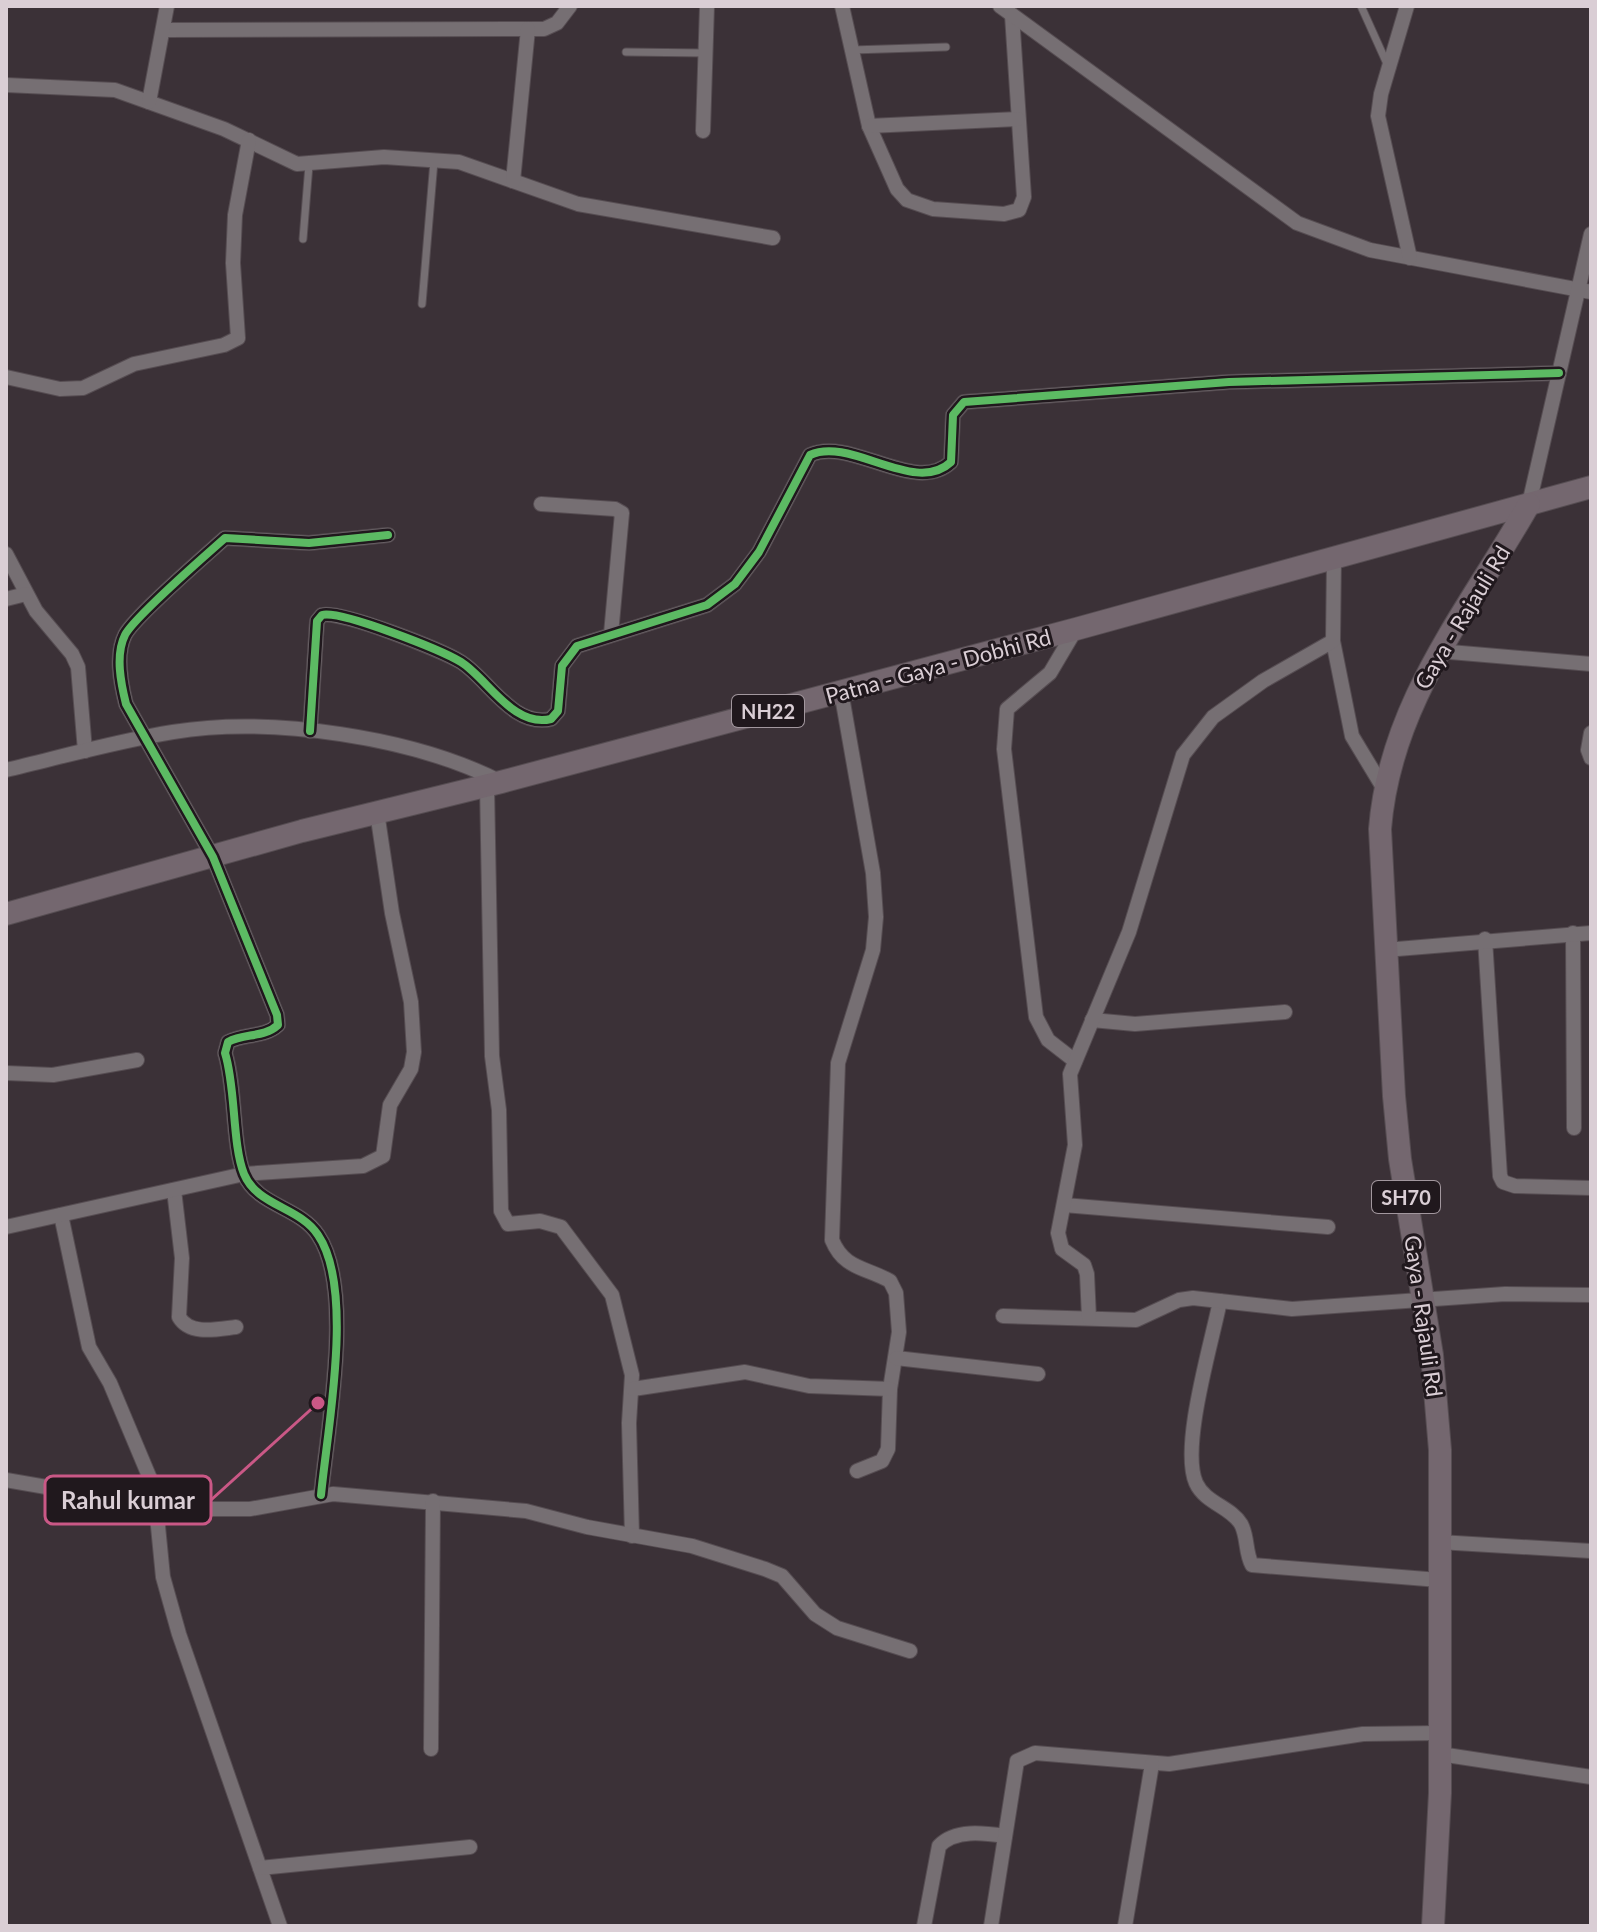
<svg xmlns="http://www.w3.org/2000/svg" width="1597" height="1932" font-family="Lato,sans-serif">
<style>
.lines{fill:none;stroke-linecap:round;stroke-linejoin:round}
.service-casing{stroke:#564d52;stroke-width:9}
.minor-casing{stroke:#564d52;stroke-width:16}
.primary-casing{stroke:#564d52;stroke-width:24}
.service{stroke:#766f73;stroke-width:7}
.minor{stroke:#766f73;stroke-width:14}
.primary{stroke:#74676f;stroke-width:22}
.cycleway-casing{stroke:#20181d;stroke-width:13}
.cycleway{stroke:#5cba63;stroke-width:8}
.labels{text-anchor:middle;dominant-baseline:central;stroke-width:6;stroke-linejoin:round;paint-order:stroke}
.shield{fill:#20181d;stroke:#a2979e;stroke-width:2}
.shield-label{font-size:20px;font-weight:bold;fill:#daced5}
.street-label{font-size:22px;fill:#daced5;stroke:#20181d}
.leader{fill:none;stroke:#ca5886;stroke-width:3}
.callout-dot{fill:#ca5886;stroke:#20181d;stroke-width:3}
.callout{fill:#20181d;stroke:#ca5886;stroke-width:3}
.callout-label{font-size:24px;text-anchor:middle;font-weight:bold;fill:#daced5}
</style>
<rect width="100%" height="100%" fill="#3b3137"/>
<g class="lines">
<g class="service-casing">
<g id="service">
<polyline points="1361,6 1388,66"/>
<polyline points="852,50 946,47"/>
<polyline points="626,52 706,53"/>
<polyline points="303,239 309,165"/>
<polyline points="422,304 434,161"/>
</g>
</g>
<g class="minor-casing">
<g id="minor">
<polyline points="842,6 869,126 897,189 907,200 933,209 1004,214 1019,210 1024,197 1012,15"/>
<polyline points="1000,6 1297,223 1370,250 1591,292"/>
<polyline points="1407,6 1381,94 1378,116 1410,258"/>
<polyline points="163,30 544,29 557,23 570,6"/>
<polyline points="6,85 115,90 224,129 297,164 384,157 459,162 578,204 773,238"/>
<polyline points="149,102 167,6"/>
<polyline points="869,126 1018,119"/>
<polyline points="703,131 707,6"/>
<polyline points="513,181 528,29"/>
<polyline points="6,377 60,389 83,388 134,364 224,345 238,338 233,263 235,215 249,140"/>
<polyline points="541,504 615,509 622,513 611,634"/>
<polyline points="1529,504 1591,234"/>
<polyline points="6,554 36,611 72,654 78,667 85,751"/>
<polyline points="6,599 26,594"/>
<polyline points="1333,641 1352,736 1384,789"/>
<polyline points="1438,651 1591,664"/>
<path d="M841 691 873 873 876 917 873 950 838 1063 832 1240C844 1269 865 1267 890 1281L896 1293 899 1332 890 1389 888 1449 882 1461 857 1471"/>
<path d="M310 731 317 621 322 615C341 610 441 650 461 662 488 679 513 728 551 719L558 711 562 666 577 646 707 605 735 584 759 552 810 455C851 436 915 496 951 462L953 415 964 402 1229 382 1559 373"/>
<polyline points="1591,733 1588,750 1591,758"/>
<path d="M6 770C61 757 117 741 173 732 271 716 413 737 501 782"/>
<polyline points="487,786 492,1056 499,1110 501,1211 508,1224 540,1221 561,1227 612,1295 632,1375 629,1423 632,1536"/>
<polyline points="1573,933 1574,1128"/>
<polyline points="1485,939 1500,1176 1503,1182 1515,1186 1591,1188"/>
<polyline points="1385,950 1591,933"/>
<polyline points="1092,1020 1135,1024 1285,1012"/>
<polyline points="1075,1061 1048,1040 1036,1017 1004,749 1007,709 1050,673 1076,629"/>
<polyline points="6,1073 53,1075 137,1060"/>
<path d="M174 1190 182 1258 179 1317C190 1336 218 1329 236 1327"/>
<polyline points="1064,1205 1328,1227"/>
<polyline points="61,1215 89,1347 110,1383 162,1507"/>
<polyline points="6,1227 244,1174 363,1166 383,1156 390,1105 411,1069 414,1052 411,1002 392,913 377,812"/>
<path d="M1220 1301C1212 1342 1180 1447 1196 1483 1205 1503 1231 1507 1241 1524 1248 1537 1245 1552 1252 1565L1439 1580"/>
<polyline points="1003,1316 1136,1320 1179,1300 1193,1298 1292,1309 1505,1294 1591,1295"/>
<polyline points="1089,1318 1087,1274 1084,1265 1062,1249 1058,1233 1075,1145 1070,1074 1129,932 1183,755 1213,717 1263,681 1333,641 1334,558"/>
<polyline points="896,1358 1038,1374"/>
<polyline points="633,1389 745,1372 809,1386 890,1389"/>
<polyline points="6,1480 173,1509 250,1509 333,1494 526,1511 587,1527 692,1546 765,1569 782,1576 815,1614 837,1628 910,1651"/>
<path d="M321 1495C327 1431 355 1289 318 1235 300 1207 257 1206 244 1174 232 1144 236 1088 225 1053L228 1042C244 1033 264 1038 278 1025L277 1015 213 857 126 704C121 684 115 655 125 635 134 617 205 556 225 538L309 543 388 535"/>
<polyline points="156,1506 163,1577 179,1634 280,1926"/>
<polyline points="1439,1542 1591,1551"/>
<polyline points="431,1749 433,1501"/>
<polyline points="1440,1754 1591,1777"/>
<polyline points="260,1868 470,1847"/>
<path d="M924 1926 939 1846C955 1829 984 1833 1005 1836"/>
<polyline points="991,1926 1017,1761 1035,1753 1169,1764 1363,1734 1440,1733"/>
<polyline points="1125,1926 1152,1764"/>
</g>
</g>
<g class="primary-casing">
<g id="primary">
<polyline points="6,914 302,831 501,782 1076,629 1591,487"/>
<path d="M1433 1926 1440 1793V1450L1432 1355 1400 1159 1394 1096 1380 829C1390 702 1469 610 1529 504"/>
</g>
</g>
<use href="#service" class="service"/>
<use href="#minor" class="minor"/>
<use href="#primary" class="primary"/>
<g class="cycleway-casing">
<g id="cycleway">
<path d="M310 731 317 621 322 615C341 610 441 650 461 662 488 679 513 728 551 719L558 711 562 666 577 646 707 605 735 584 759 552 810 455C851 436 915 496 951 462L953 415 964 402 1229 382 1559 373"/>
<path d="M321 1495C327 1431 355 1289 318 1235 300 1207 257 1206 244 1174 232 1144 236 1088 225 1053L228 1042C244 1033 264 1038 278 1025L277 1015 213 857 126 704C121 684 115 655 125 635 134 617 205 556 225 538L309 543 388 535"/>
</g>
</g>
<use href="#cycleway" class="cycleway"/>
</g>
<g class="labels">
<g class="shield">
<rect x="732" y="695" width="72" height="32" rx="6"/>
<rect x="1372" y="1181" width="68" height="32" rx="6"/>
</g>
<g class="shield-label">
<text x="768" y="711">NH22</text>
<text x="1406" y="1197">SH70</text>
</g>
<g class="street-label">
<text transform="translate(1462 617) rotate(-59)">Gaya - Rajauli Rd</text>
<text transform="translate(938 666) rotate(-15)">Patna - Gaya - Dobhi Rd</text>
<text transform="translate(1424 1316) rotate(82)">Gaya - Rajauli Rd</text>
</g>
</g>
<path class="leader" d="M318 1403L211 1500"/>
<circle class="callout-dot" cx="318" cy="1403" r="8"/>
<rect class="callout" x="45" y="1476" width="166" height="48" rx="8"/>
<g class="callout-label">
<text x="128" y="1509">Rahul kumar</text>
</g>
<rect width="1597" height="1932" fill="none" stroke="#daced5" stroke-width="16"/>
</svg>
